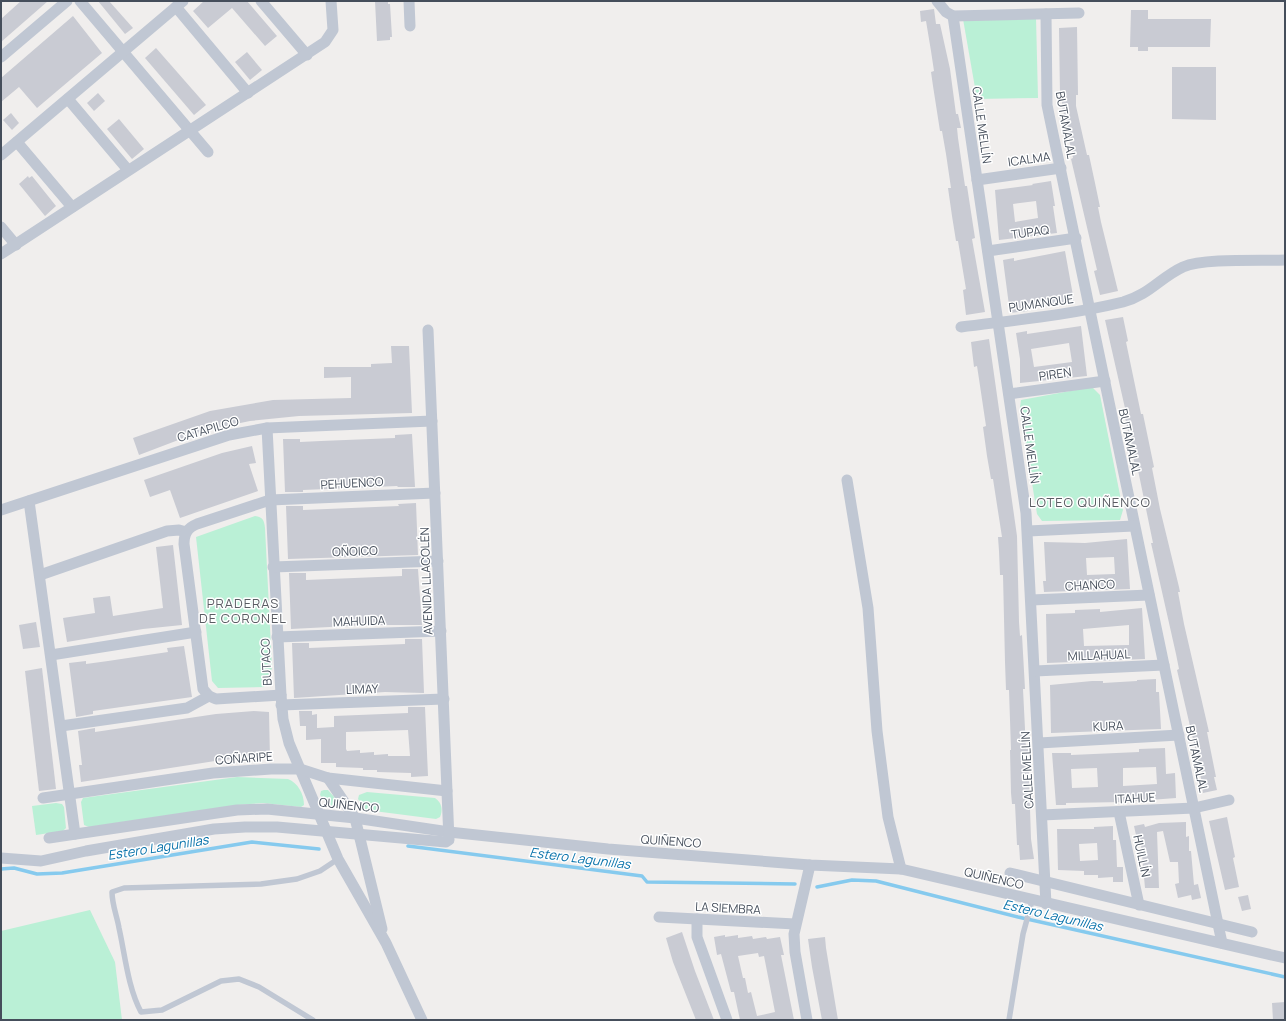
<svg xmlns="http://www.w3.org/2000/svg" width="1286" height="1021" font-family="Manrope,sans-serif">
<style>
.green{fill:#baf0d6}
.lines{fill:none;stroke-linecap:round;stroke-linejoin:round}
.stream{stroke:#86caee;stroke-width:3.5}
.building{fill:#c9cbd3;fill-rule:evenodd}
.lane{stroke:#c0c7d3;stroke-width:5.5}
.street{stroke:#c0c7d3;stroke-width:11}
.labels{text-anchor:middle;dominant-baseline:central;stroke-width:3;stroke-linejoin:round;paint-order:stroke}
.street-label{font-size:12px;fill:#454e5b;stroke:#fff}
.neighbourhood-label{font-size:13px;letter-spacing:1px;fill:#5a5d63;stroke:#fff}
.water-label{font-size:13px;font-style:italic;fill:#0973ab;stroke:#fff}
</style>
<rect width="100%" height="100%" fill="#f0eeed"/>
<g class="green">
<polygon points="1036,18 1038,98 977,99 963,19"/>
<polygon points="1092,387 1100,395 1123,510 1120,520 1042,521 1037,514 1020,408 1021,400"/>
<path d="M255 516C263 517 264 520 265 528L272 668 264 687 218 688 212 681 196 537Z"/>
<path d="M237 777 288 779C298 783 304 794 304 805L301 807 263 803 238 805 89 827 84 825 81 802 83 798Z"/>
<polygon points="324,790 328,790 343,807 329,806 320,795 321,791"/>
<path d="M367 792 435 798C442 803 443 810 440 817L436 819 366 810 358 799 359 795Z"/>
<polygon points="56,803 62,804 64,807 66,828 63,831 36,835 32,806"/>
<polygon points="90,910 115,962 122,1020 1,1020 1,931"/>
</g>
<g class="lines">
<g class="stream">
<polyline points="408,846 642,876 647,882 795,884"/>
<polyline points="1,869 14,868 37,874 62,873 252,842 319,849"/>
<polyline points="817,887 852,880 876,881 1018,917 1285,977"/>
</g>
</g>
<g class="building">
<polygon points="21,1 48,1 1,42 1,19"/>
<polygon points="98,1 109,1 133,28 125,34"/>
<polygon points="204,1 247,1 277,36 265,46 232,8 208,28 193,11"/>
<polygon points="375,1 388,1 388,4 390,4 392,37 390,37 390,40 377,41"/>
<polygon points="934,9 936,24 940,24 950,69 956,114 958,114 961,128 957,128 958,138 965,186 967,186 975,238 972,239 985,312 966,315 963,290 966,289 958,241 956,241 952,216 948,188 951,188 946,154 942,131 940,131 933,86 931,72 934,71 931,51 926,21 921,22 920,11"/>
<polygon points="1131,10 1148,10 1148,19 1211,19 1210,47 1148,47 1148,51 1138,51 1138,47 1130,47"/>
<polygon points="73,16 102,53 37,108 19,87 1,102 1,78"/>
<polygon points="1077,27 1078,95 1076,95 1076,106 1087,155 1089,155 1095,183 1100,207 1098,207 1101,222 1118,291 1100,295 1094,271 1097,270 1071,159 1073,158 1062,106 1062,95 1060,95 1059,28"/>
<polygon points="156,48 206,105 194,115 145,58"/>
<polygon points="247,52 262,70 250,80 235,62"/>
<polygon points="1172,67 1216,67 1216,120 1172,119"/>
<polygon points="98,93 105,101 94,111 87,103"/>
<polygon points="11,113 19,123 12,130 3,120"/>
<polygon points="119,119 144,149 132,159 107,129"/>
<polygon points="28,176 29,178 32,176 56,206 45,216 19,184"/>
<path d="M1051 181 1055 206H1053L1057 233 999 240 995 190 1033 185 1032 184ZM1036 201 1038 218 1015 222 1013 204Z"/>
<polygon points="1065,251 1074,301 1028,308 1028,311 1010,313 1003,260 1014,258 1014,261"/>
<polygon points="1123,317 1128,341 1126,342 1141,414 1143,414 1154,467 1152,468 1160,509 1179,587 1180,592 1178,592 1184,624 1209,732 1207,732 1216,777 1214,777 1217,790 1203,793 1199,765 1177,670 1179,669 1176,654 1151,543 1153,543 1138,470 1136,471 1125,417 1127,417 1105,320"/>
<path d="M1081 326 1087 376 1020 383V359L1016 333 1027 331V334ZM1069 343 1072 362 1034 367 1031 349Z"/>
<polygon points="989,339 1017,536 1019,622 1020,636 1022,635 1025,689 1023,689 1026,749 1028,749 1031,839 1034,859 1020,860 1019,845 1017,845 1015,804 1012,804 1011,793 1010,750 1011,750 1009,690 1006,690 1005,662 1003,575 1000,575 999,551 998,537 1002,537 993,479 991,479 987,456 983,427 986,426 979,379 977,366 974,367 971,342"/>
<polygon points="391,346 409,346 412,413 299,416 250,421 202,431 139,455 133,438 210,411 273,400 351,398 351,377 324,378 324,367 371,367 371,364 392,363"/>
<polygon points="412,434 415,487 398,487 397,486 303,490 303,492 285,492 283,439 300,439 300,442 321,441 395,438 395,435"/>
<polygon points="252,446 256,463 249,464 258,491 180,518 170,490 150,497 144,480 222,453"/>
<polygon points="416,503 418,555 288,559 286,506 303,506 303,510 399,506 398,504"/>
<path d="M1127 539 1130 589 1044 592 1043 581H1046L1044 542 1085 543ZM1114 557 1115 574 1087 575 1086 558Z"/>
<polygon points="173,545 182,625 143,629 67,642 63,618 95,613 93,598 110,596 113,616 163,608 156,547"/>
<polygon points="402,569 418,569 422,625 368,625 291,629 289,573 306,573 306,580 402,576"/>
<path d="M1142 608 1145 659 1047 663 1046 614 1075 613V610L1100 609V612ZM1129 625V645L1084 646 1083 629Z"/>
<polygon points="36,622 40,647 23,649 19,625"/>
<polygon points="405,639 422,639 424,693 385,692 294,698 292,643 309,643 309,648 405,644"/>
<polygon points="184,646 192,697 93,711 93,714 76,717 69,663 86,661 86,664 108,661 168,652 167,648"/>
<polygon points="42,668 56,789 39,791 25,671"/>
<polygon points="1156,679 1156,692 1159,692 1161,729 1051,733 1050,685 1092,681 1103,681 1103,683 1137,681 1137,680"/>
<path d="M408 707H425L428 776 411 777V773L377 772V770H363V768L336 767V763H321V739L306 740V726H300L299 711H312V715L317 714V728L334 727V716L408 713ZM408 730 410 756H388V754L374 755V752L360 753V750L347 751 346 749V732Z"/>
<polygon points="254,711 269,712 270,759 242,758 215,761 81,782 79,765 82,765 78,731 95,728 95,732 216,714"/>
<path d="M1165 748 1166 774 1175 773 1176 798 1124 802 1066 803V805H1056L1052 753H1071V755L1139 752V749ZM1156 767 1157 784 1123 786V768ZM1097 768 1098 787 1072 788 1071 769Z"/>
<polygon points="1227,817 1235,857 1233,858 1239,887 1225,890 1209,821"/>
<polygon points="1186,822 1186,837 1189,836 1189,851 1191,851 1194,885 1198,884 1201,898 1192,900 1191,895 1178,898 1175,884 1179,883 1178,862 1170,862 1163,831 1157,832 1159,888 1145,888 1141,844 1138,844 1134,826 1144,824 1145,827 1159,823"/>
<path d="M1113 826V840H1116L1117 867H1123V882H1113V877L1098 878V875H1084V871L1058 870 1057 829H1094V827ZM1097 843 1098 860 1080 861 1079 844Z"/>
<polygon points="1248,895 1251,909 1242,911 1238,897"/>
<polygon points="682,932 695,971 714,1020 696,1020 673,962 666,938"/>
<path d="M725 935V937L738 935V938L752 936 753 939 766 937 767 939 780 937 784 955H781L794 1020H740L734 992H731L721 954 717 955 714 937ZM758 953 759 957 764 956 775 1012 757 1016 751 992 748 993 745 978H743L738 956Z"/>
<polygon points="825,937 826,948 838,1020 822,1020 812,967 808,939"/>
<polygon points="1285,1002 1285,1020 1273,1020 1272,1003"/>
</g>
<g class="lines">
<g class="lane">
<path d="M313 1020 259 987 239 979 221 981 162 1010 141 1012C128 988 125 955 119 928 117 916 112 905 112 892L124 888 261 884 297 879 320 871 338 859"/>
<polyline points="1009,1020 1023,934 1032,901"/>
</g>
<g class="street">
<polyline points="80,1 208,152"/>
<polyline points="261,1 307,55"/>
<polyline points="409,1 410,26"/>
<polyline points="937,1 946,12 953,16 1079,13"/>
<polyline points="176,7 248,93"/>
<polyline points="1046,14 1047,105 1222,943"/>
<polyline points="953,16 1026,513 1046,904"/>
<polyline points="1,57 67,1"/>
<polyline points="68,99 128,170"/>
<polyline points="17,142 72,207"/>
<polyline points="1,155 183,1"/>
<polyline points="977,180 1061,168"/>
<polyline points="1,227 16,245"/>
<polyline points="988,251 1076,238"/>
<polyline points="1,254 325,42 333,30 331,1"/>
<path d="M961 327C1015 320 1070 315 1123 302 1149 295 1161 277 1183 267 1205 258 1259 261 1285 260"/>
<polyline points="1009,394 1105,381"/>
<polyline points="267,428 281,695 283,719 289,743 338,859 386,943 422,1020"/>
<polyline points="847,480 868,608 877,731 888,817 901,869"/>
<polyline points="29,501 75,834"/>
<polyline points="1,510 229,435 267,428 432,421"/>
<polyline points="1028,531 1134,526"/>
<polyline points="273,567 438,561"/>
<polyline points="40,575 167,531 179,530 186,532"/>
<polyline points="1031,600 1149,595"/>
<polyline points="277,637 441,631"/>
<polyline points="51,655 196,632"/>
<polyline points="1035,671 1164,665"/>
<path d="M281 695 216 699 209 696 203 689 184 544C184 534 187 528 197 524L270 500 435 493"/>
<polyline points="281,705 444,699"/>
<polyline points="61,726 187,708 209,696"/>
<polyline points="1039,743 1179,735"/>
<polyline points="328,778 355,818 382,929"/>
<polyline points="43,798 213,773 271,769 300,769 328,778 447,791"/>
<polyline points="1119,812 1139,905"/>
<polyline points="1042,815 1194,808 1229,800"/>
<polyline points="49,838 237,810 267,809 355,818 449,832 608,849 810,865 901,869 1285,958"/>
<polyline points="1,858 41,861 86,851 214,829 245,827 277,827 446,842 449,840 428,330"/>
<polyline points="1010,873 1252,932"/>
<polyline points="659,917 795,924"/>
<polyline points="697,919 697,937 727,1020"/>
<polyline points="807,1020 795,952 794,934 810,865"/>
</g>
</g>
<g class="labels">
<g class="street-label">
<text transform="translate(982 125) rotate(82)">CALLE MELLÍN</text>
<text transform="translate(1066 125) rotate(80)">BUTAMALAL</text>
<text transform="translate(1029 159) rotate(-8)">ICALMA</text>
<text transform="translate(1030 232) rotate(-8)">TUPAQ</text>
<text transform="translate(1041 303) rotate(-8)">PUMANQUE</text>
<text transform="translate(1055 374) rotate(-8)">PIREN</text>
<text transform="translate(208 429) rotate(-16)">CATAPILCO</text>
<text transform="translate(1130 442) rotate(78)">BUTAMALAL</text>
<text transform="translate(1030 445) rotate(82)">CALLE MELLÍN</text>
<text transform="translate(352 483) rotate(-3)">PEHUENCO</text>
<text transform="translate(355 551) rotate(-2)">OÑOICO</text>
<text transform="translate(426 581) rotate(-92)">AVENIDA LLACOLÉN</text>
<text transform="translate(1090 585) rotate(-3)">CHANCO</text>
<text transform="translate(359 621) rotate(-2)">MAHUIDA</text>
<text transform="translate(1099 655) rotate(-2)">MILLAHUAL</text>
<text transform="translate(266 662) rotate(-93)">BUTACO</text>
<text transform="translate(362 689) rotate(-2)">LIMAY</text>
<text transform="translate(1108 726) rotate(-3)">KURA</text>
<text transform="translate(244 758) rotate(-4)">COÑARIPE</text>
<text transform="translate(1197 759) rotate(78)">BUTAMALAL</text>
<text transform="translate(1027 770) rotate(-93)">CALLE MELLÍN</text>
<text transform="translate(1135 798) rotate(-3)">ITAHUE</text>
<text transform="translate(349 805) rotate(6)">QUIÑENCO</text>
<text transform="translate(671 841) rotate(4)">QUIÑENCO</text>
<text transform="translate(1142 856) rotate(78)">HUILLÍN</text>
<text transform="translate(994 878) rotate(13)">QUIÑENCO</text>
<text transform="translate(728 908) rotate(3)">LA SIEMBRA</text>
</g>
<g class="neighbourhood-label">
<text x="1090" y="502">LOTEO QUIÑENCO</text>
<text x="243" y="603">PRADERAS<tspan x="243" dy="15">DE CORONEL</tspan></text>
</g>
<g class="water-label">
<text transform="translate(158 847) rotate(-9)">Estero Lagunillas</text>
<text transform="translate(580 858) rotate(7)">Estero Lagunillas</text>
<text transform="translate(1053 915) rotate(13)">Estero Lagunillas</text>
</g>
</g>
<rect width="1286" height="1021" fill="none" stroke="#454e5b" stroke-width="4"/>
</svg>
